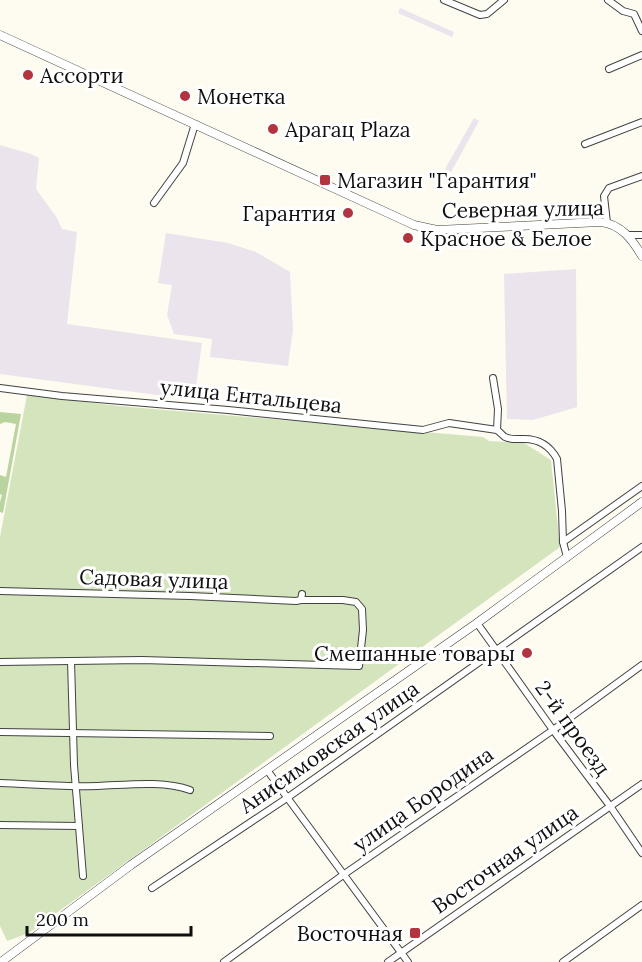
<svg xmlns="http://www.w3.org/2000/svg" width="642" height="962" font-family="Lora,serif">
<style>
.industrial{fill:#ebe4ec}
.green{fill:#d4e5be}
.forest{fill:#b9d49f}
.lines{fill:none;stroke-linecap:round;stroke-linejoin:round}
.minor-casing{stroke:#424242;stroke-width:8}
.tertiary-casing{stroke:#424242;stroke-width:9}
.minor{stroke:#fff;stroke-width:6}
.tertiary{stroke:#fff;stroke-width:8}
.poi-dot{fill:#b1343f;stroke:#fff;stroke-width:2}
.labels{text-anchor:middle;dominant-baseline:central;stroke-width:6;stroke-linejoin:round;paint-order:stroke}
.poi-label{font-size:21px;fill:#0f0f0f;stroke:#fff;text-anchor:start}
.street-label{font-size:21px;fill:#0f0f0f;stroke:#fff}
</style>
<rect width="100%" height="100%" fill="#fefbf1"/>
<g class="industrial">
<polygon points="400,8 454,32 452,37 398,13"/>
<polygon points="474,118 479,121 451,172 445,169"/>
<polygon points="0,145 31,154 39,158 36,189 57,218 62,229 77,232 67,324 202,343 194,400 0,374"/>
<polygon points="166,233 228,243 256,252 290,272 293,330 288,366 210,357 212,339 174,334 167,315 172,285 158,283"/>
<polygon points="576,269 577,407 533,420 507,419 504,274"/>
</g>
<polygon class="green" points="27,395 119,406 483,437 489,441 524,443 551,460 560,547 29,933 7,941 0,926 0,537"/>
<polygon class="forest" points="0,412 21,414 3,513 0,512 0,502 2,495 0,494 0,475 6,477 16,424 5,422 0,424"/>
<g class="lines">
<g class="minor-casing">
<g id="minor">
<polyline points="444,0 480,15 487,14 504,0"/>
<polyline points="608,0 623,11 634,14 642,31"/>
<polyline points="609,69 642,55"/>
<polyline points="585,144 642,122"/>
<polyline points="154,203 183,163 195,124"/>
<polyline points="607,223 604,196 609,188 642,176"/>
<polyline points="629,235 642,235"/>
<path d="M493 378 498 409 497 430C500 432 502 435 505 437 511 440 518 439 524 439 539 439 550 446 557 459L562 511 563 542 567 557"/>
<polyline points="0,388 62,396 228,410 423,430 449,423 497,430"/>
<polyline points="563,542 642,486"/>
<polyline points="0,591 190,596 296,601 301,600 302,594"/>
<polyline points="477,623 553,730 610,806 642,853"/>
<polyline points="71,661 74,765 83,876"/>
<polyline points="0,662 142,660 359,666 363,630 362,609 356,602 343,600 301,600"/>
<path d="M0 732C90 733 180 734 270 736"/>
<polyline points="267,770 408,962"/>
<path d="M0 783C32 784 66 787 98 786 126 785 163 780 190 790"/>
<polyline points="0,825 79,826"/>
<polyline points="152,888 287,798 642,547"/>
<polyline points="224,962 343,875 553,730 642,665"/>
<polyline points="388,962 642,784"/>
<polyline points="563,962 642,905"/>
</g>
</g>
<g class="tertiary-casing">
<g id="tertiary">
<path d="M0 35 414 225 437 230 600 222C621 224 632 239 642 256"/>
<polyline points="1,962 131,865 477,623 642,502"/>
</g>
</g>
<use href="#minor" class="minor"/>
<use href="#tertiary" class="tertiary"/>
</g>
<g class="poi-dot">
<circle cx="28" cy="75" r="6"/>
<circle cx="185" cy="96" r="6"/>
<circle cx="273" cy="129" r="6"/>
<rect x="319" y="174" width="12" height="12" rx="3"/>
<circle cx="348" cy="213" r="6"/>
<circle cx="408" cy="238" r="6"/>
<circle cx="527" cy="653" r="6"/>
<rect x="409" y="927" width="12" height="12" rx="3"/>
</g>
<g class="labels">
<g class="poi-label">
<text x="40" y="75">Ассорти</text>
<text x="197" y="96">Монетка</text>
<text x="285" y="129">Арагац Plaza</text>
<text x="337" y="180">Магазин "Гарантия"</text>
<text x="336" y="213" text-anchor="end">Гарантия</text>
<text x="420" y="238">Красное &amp; Белое</text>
<text x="515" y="653" text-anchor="end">Смешанные товары</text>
<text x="403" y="933" text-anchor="end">Восточная</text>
</g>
<g class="street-label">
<text transform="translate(523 209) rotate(-1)">Северная улица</text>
<text transform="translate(251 396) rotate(6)">улица Ентальцева</text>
<text transform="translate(154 579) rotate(2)">Садовая улица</text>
<text transform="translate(573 728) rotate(54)">2-й проезд</text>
<text transform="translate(329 747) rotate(-35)">Анисимовская улица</text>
<text transform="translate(423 799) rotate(-35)">улица Бородина</text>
<text transform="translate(505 859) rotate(-35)">Восточная улица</text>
</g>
</g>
<path d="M27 926v9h164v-9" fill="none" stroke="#0f0f0f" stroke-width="3"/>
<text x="36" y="926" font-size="18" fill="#0f0f0f" stroke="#ffffff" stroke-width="4.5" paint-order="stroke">200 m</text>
</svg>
